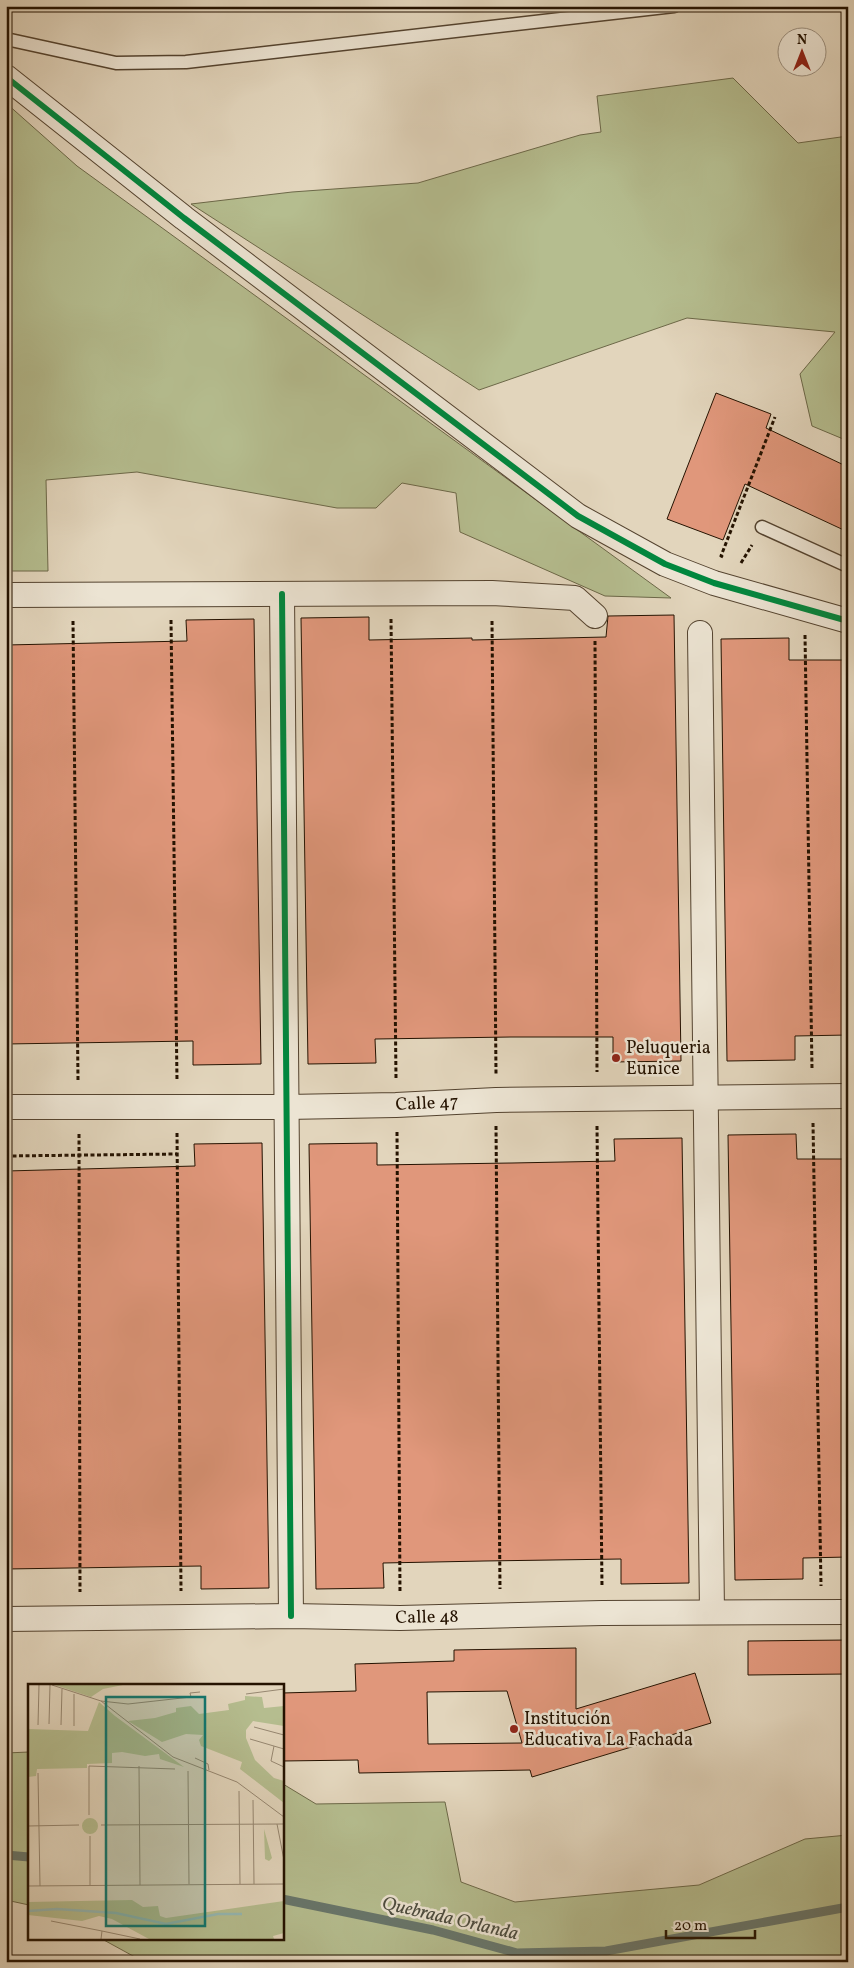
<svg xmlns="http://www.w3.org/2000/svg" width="854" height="1968" font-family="Vollkorn,serif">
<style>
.green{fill:#b5bd8f;stroke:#6c6848}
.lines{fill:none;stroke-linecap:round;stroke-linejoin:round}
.stream{stroke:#68766b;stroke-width:9}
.building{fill:#e0977b;stroke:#241200;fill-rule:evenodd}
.service-casing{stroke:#54432f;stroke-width:15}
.minor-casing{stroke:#54432f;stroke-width:26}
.path{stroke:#241200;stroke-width:3;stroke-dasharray:4 2.5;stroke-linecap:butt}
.service{stroke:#ece4d3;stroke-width:12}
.minor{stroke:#ece4d3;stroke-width:24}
.cycleway-casing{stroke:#ece4d3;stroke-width:9}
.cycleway{stroke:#00873e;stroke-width:6}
.poi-dot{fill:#8f2418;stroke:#ece4d3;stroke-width:2}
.labels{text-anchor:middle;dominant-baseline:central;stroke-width:5;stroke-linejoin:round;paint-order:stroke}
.poi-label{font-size:18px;fill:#241200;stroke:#ece4d3;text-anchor:start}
.street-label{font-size:18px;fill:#241200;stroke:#ece4d3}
.water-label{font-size:19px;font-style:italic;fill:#4c4c3f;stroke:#ece4d3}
.inset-river{fill:none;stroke:#95b8b3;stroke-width:2.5}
.inset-road{fill:none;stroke:#968771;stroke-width:1}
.view{fill:#0f766e;fill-opacity:0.15;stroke:#0f766e;stroke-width:2.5}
.inset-edge{fill:none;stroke:#241200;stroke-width:2.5}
</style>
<rect width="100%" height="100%" fill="#e2d5bc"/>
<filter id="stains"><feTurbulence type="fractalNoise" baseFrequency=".004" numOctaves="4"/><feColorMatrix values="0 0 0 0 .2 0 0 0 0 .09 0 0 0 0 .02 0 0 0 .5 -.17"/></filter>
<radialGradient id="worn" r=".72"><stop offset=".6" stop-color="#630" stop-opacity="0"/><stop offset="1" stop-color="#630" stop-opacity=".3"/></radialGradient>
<g class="green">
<polygon points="733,78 798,143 848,136 848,441 812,426 800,374 835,332 687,318 479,390 191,204 292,192 418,183 580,135 601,132 597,96"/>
<polygon points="6,103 77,166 671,598 605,596 460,532 456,493 402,483 376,508 337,508 137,472 46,480 48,571 6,571"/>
<polygon points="29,1752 29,1905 6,1900 6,1753"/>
<polygon points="283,1784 316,1804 445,1802 461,1882 515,1902 699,1885 805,1839 848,1835 848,1962 144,1962 102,1939 282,1939"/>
</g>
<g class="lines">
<g class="stream">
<polyline points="6,1855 29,1857"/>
<polyline points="282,1899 433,1930 517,1953 606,1951 848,1907"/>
</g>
</g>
<g class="building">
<polygon points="716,393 771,414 766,428 848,467 848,532 745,484 723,540 667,519"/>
<polygon points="674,615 681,1061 613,1062 613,1037 511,1037 375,1039 376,1063 308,1064 301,618 369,617 369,640 472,638 472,640 606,637 608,616"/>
<polygon points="254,619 261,1064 193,1065 193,1041 6,1044 6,645 187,641 186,620"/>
<polygon points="789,638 789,660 848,660 848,1035 795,1036 795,1060 727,1061 721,639"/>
<polygon points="796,1134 797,1159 848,1159 848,1557 803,1558 803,1579 735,1580 728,1135"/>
<polygon points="682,1138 689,1583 621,1584 621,1559 484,1561 383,1563 384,1588 316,1589 309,1144 377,1143 377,1165 512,1163 615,1161 614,1139"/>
<polygon points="262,1143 269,1588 201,1589 201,1566 6,1569 6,1171 195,1166 194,1144"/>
<polygon points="848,1640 848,1674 748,1675 748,1641"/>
<path d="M576 1648V1709L695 1673 711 1723 532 1777 530 1770 359 1773 358 1760 282 1761V1693L356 1691 355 1664 454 1661V1650ZM507 1691 522 1743 428 1744 427 1692Z"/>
</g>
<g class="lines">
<g class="service-casing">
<g id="service">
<polyline points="6,39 116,63 186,62 674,6"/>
<polyline points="762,527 848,566"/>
</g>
</g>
<g class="minor-casing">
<g id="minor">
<polyline points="6,77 184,218 578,516 665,564 714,583 848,621"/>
<polyline points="282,594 291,1616"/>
<polyline points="6,595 492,593 575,598 595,616"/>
<polyline points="700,633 712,1612"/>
<path id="s1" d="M6 1107H286L396 1105 496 1100 848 1096"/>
<path id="s2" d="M6 1619 291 1616 400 1618 602 1613 848 1612"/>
</g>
</g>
<g class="path">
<polyline points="723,557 721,556 775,417"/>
<polyline points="741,563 752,545"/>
<polyline points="391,619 396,1078"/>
<polyline points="171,620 177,1081"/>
<polyline points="73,621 78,1080"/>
<polyline points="492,621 496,1074"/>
<polyline points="805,635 812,1069"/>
<polyline points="595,641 597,1072"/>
<polyline points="813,1123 821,1586"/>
<polyline points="496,1126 500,1589"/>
<polyline points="597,1126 602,1587"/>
<polyline points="397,1132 400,1593"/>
<polyline points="177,1133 181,1591"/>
<polyline points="79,1134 80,1592"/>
<polyline points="6,1156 177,1154"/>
</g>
<use href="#service" class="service"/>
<use href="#minor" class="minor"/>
<g class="cycleway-casing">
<g id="cycleway">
<polyline points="6,77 184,218 578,516 665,564 714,583 848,621"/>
<polyline points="282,594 291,1616"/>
</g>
</g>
<use href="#cycleway" class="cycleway"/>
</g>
<g class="poi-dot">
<circle cx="616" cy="1058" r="5"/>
<circle cx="514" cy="1729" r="5"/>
</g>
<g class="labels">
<g class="poi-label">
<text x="626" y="1048">Peluqueria<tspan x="626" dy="21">Eunice</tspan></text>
<text x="524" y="1719">Institución<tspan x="524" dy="21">Educativa La Fachada</tspan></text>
</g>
<g class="street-label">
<text stroke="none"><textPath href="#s1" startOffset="421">Calle 47</textPath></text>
<text stroke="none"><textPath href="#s2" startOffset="421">Calle 48</textPath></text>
</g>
<g class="water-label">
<text transform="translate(450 1919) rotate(13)">Quebrada Orlanda</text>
</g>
</g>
<g transform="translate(28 1684)">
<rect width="256" height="256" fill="#e2d5bc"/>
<path d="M27 1H95L75 5 63 13ZM217 12 234 13 236 24 256 22V42L225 37 218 46V54L227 76 246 94 256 97V119L212 85 214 78 173 62 171 56 175 51 158 50 134 58 100 37 127 34 148 28V24L163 22 171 30 201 26 200 20 217 16ZM71 18 87 32 156 83 132 75 131 70 117 72 94 68 84 69V79L59 80V84L9 85 8 92 0 93V45L60 47ZM54 142a8 8 0 1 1 16 0a8 8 0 1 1-16 0ZM236 145 244 174 241 177 237 175ZM104 216 115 223 130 222 132 232 138 234 256 217V249L245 252 246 255H121L84 235 71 232 54 237 0 231V218Z" fill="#b5bd8f"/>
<path class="inset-river" d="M0 227 29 225 88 229 138 240 190 230H214"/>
<path class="inset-road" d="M24 1 73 17 145 73 209 98 256 133M46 10V42M218 10 256 5M73 17 100 20 163 13 162 9 172 8M21 40 22 1M10 41 11 1M33 41 34 5M226 43 256 51M222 55 256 65M246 62 243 77 256 83M167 74 180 80 181 86M111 82 112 201M160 87 161 200M10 89 12 202M211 107 212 200M225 116 226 200M61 131V82L147 85M249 140 256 176M73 141 256 140M0 142 51 141M62 152V201M0 202 256 200M23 237 74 247 73 255M74 247 112 255"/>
<path class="view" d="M78 13H177V242H78Z"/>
<rect width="256" height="256" class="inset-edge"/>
</g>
<rect width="854" height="1968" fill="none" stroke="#e2d5bc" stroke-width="25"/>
<rect x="8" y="8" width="839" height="1953" fill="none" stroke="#241200" stroke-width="2.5"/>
<rect x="12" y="12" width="829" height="1943" fill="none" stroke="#241200"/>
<g transform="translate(802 52)"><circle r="24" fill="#ece4d3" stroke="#9c907f"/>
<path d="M0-4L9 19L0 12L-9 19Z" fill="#8f2418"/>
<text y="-8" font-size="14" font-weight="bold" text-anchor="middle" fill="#241200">N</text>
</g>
<path d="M666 1930v8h89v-8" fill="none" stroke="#241200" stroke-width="2.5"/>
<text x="674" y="1930" font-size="15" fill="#241200" stroke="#ece4d3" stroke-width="4" paint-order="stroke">20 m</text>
<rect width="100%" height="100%" filter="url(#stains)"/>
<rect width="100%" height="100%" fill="url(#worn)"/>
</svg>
